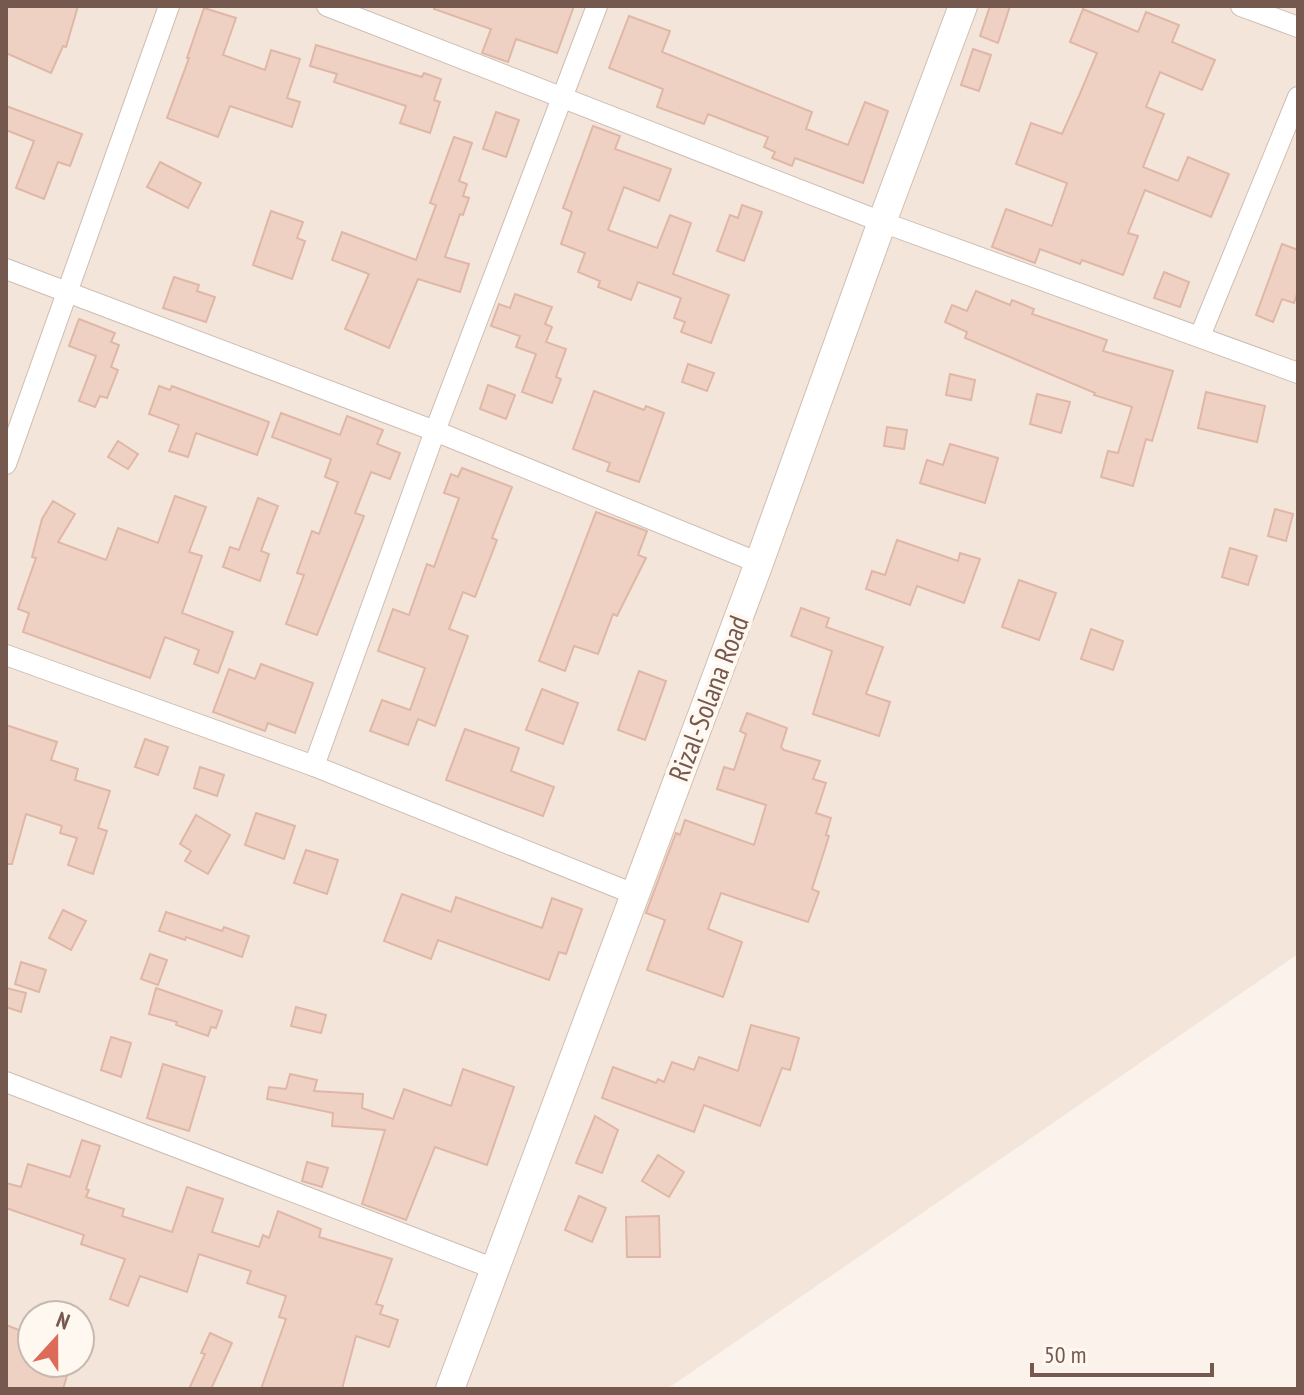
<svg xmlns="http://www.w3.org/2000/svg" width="1304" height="1395" font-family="'PT Sans Narrow',sans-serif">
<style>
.residential{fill:#f3e5d9;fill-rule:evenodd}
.building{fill:#efd1c4;stroke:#e0b7a6;stroke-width:2}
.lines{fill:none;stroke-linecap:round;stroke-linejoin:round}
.minor-casing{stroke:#cfbdb3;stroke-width:22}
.secondary-casing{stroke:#d2bdb1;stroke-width:30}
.minor{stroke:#fff;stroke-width:20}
.secondary{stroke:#fff;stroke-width:28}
.labels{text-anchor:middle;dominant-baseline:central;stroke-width:8;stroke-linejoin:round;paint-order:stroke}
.street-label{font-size:28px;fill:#75594f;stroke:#fef8f1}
</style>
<rect width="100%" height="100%" fill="#fbf3eb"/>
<path class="residential" d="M6 6H1298V954L667 1389H6ZM32 1315H80V1363H32Z"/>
<g class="building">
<polygon points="6,6 78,6 66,47 63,46 51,73 6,53"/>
<polygon points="435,6 574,6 557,53 516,39 508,62 482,53 491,29 434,9"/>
<polygon points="990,6 1010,6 998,43 980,36"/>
<polygon points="204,8 236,18 223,55 265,70 271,50 300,59 287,98 300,102 292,127 230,106 218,137 167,118 189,58 187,58"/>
<polygon points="1083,9 1138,32 1146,12 1179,25 1172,42 1215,60 1202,90 1160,72 1146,107 1164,114 1143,167 1178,181 1188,157 1229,174 1211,217 1145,190 1128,233 1138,236 1123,275 1082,260 1080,264 1040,249 1035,263 992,247 1006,209 1052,226 1067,183 1016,164 1031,123 1062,134 1079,96 1097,53 1070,42"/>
<polygon points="629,16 670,31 662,52 812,112 806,129 848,145 865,102 888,111 863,183 795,158 792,166 772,158 775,152 764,147 768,137 752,131 708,114 704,124 657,107 663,89 609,68"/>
<polygon points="316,45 422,77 424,73 441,79 434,100 440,102 430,133 400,123 406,106 334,82 337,74 310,66"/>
<polygon points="973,49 991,55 979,91 961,85"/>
<polygon points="6,106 82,134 70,166 58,162 44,199 16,188 34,141 6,130"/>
<polygon points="496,112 519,120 506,157 483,149"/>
<polygon points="593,126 620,136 615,149 671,169 659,201 624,187 608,230 657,248 670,215 691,223 673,274 729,295 711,343 681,332 685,322 674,318 681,298 638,282 631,300 598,287 600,281 578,272 585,253 561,244 572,212 563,208"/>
<polygon points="454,137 472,143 459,181 467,184 463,196 469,198 463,215 460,214 445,257 469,264 460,292 418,279 389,348 345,329 369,274 332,260 342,232 416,260 436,205 430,203"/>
<polygon points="160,162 201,183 188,208 147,187"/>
<polygon points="742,205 762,212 744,261 717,251 730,215 738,218"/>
<polygon points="271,211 303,222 297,238 305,241 292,279 253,265"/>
<polygon points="1282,244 1298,250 1298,291 1294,303 1282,299 1273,322 1256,315"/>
<polygon points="1164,272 1189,282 1180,307 1154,298"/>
<polygon points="174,277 199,285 197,291 215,297 206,322 163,308"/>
<polygon points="976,291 1010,305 1012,300 1034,309 1032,314 1107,340 1103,351 1173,371 1152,441 1146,439 1133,486 1101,477 1108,451 1118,453 1132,407 1094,395 1095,393 965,338 967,332 945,322 952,305 967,311"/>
<polygon points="515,294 552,307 545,324 552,327 546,342 566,349 556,377 561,379 552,403 522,392 536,354 516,347 520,336 491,326 499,304 510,308"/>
<polygon points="79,319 115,333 111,342 119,345 111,367 118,370 107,398 100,396 95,407 79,401 96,356 69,346"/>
<polygon points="688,364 714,373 707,391 682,382"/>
<polygon points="950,374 975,380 971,400 946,395"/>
<polygon points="488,385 515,395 506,419 480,409"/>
<polygon points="159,386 170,390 172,386 269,422 257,455 196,433 188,457 169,451 179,425 149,414"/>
<polygon points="594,391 644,410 646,406 664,413 639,482 607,471 610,463 573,449"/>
<polygon points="1206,392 1265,406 1257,442 1198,428"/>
<polygon points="1037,394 1070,402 1061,433 1030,424"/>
<polygon points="281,413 340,435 347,416 383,430 377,444 400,453 390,479 371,472 355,513 364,516 317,635 286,624 304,575 297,573 312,531 319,534 338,482 325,477 331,459 272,437"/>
<polygon points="887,427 907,430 904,449 884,446"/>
<polygon points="118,441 138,454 128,469 108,457"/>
<polygon points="950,444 998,458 985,503 920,483 927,460 943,465"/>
<polygon points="462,468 512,487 492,538 497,540 475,597 463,592 449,629 468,636 435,726 418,719 408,745 370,731 382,700 410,710 425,668 378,651 393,609 409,615 427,564 434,567 459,498 444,493 451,474 458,477"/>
<polygon points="175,496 206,507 189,552 202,556 182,613 233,632 218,673 194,664 199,650 165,637 150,678 23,632 29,613 18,609 36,558 32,557 42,519 53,501 75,514 58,542 106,560 118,528 158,543"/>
<polygon points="258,498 278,506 261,551 269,554 260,581 223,567 230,547 239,550"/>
<polygon points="1275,509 1293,514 1286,541 1268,536"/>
<polygon points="596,512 647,531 638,555 646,558 617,616 613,614 598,654 574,646 565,671 539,661"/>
<polygon points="897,540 958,561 960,553 980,559 964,603 917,586 910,605 866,589 872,571 885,575"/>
<polygon points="1230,548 1257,556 1248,585 1222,577"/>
<polygon points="1019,580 1056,593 1039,640 1002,627"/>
<polygon points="801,608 829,618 826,627 883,647 866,694 890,702 879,736 813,714 832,651 791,636"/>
<polygon points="1091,629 1123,641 1113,670 1081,659"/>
<polygon points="261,664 313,683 295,733 268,723 265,731 213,712 229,669 255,679"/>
<polygon points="639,671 666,681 645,740 618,730"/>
<polygon points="542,689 578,703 563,744 526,730"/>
<polygon points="747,713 787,728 781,747 784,750 820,761 813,779 826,783 816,813 831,818 826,835 829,836 812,889 819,892 808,922 721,893 708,929 742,942 723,997 647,970 665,920 646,913 676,833 680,835 685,820 754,845 766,805 717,789 724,767 734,770 746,734 740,731"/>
<polygon points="6,725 57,742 51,760 78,769 75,780 110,791 98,828 107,831 93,874 68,865 77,838 60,833 62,826 26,814 12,864 6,864"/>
<polygon points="465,729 519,748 511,771 554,787 543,816 446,780"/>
<polygon points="145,739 168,747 158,775 135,767"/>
<polygon points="200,767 224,775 217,796 194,788"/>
<polygon points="256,813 295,826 284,859 245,845"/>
<polygon points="196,815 230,835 208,874 185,861 191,851 180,844"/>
<polygon points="306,850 338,860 327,894 294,883"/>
<polygon points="402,894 451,912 456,897 542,928 552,898 582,909 566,954 559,952 549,980 438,940 431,959 384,941"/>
<polygon points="63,910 86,921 71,950 49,938"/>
<polygon points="166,912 222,931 224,927 249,936 242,957 186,937 185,940 159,931"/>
<polygon points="150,954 167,960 158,985 141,979"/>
<polygon points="21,962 46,970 39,992 15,984"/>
<polygon points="6,988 26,993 21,1012 6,1007"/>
<polygon points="156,988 222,1011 216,1028 211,1027 208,1036 176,1025 177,1022 149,1014"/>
<polygon points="296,1007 326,1015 321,1033 291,1026"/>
<polygon points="751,1025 799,1038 790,1070 782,1068 760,1126 704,1105 694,1132 602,1098 613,1067 656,1083 658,1079 664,1082 672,1062 694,1070 699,1057 738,1071"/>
<polygon points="111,1037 131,1043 121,1077 101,1070"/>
<polygon points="163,1064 205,1077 189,1131 147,1118"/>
<polygon points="463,1069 514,1087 487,1165 435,1147 406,1220 362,1204 385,1130 332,1126 333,1113 267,1099 269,1087 286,1089 290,1074 317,1080 314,1091 363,1094 362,1108 393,1119 404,1089 451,1106"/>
<polygon points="595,1116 618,1130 602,1173 576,1163"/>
<polygon points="82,1140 100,1146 86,1189 89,1190 86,1197 124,1209 122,1216 172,1232 187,1187 223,1199 212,1232 259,1247 263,1235 269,1238 278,1211 321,1229 319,1237 392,1259 376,1304 383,1306 380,1314 398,1320 389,1347 356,1336 342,1389 261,1389 286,1319 279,1317 286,1296 247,1283 251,1271 199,1254 187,1292 140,1276 128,1306 110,1299 125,1259 81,1244 84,1235 6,1208 6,1183 21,1187 28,1164 70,1177"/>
<polygon points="658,1155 684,1172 669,1197 642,1181"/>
<polygon points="307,1162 328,1168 322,1187 302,1181"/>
<polygon points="579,1196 606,1208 592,1242 565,1230"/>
<polygon points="659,1216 660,1257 627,1257 626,1217"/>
<polygon points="6,1325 32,1335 32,1363 52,1363 69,1369 63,1389 6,1389"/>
<polygon points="210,1333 232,1343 211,1389 189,1389 205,1354 201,1353"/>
</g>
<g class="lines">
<g class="minor-casing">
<g id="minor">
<polyline points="327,6 882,222 1298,373"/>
<polyline points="1241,6 1298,27"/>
<polyline points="6,269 435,431 759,563"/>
<polyline points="1200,336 1298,97"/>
<polyline points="6,464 169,6"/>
<polyline points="6,655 314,766 634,894"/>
<polyline points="314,766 435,431 597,6"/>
<polyline points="6,1082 495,1269"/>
</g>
</g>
<g class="secondary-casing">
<polyline id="secondary" points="450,1389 759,563 882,222 963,6"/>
</g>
<use href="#minor" class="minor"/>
<use href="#secondary" class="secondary"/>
</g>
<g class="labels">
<g class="street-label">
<text transform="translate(708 698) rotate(-69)">Rizal-Solana Road</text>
</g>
</g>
<rect width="1304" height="1395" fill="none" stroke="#75594f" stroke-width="16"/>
<g transform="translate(56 1339) rotate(21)"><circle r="38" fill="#fef8f1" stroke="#c7b8b0" stroke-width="2"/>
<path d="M0-6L14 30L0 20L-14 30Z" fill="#dc6b59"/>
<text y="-12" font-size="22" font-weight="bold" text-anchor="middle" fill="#75594f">N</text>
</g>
<path d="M1032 1363v12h180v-12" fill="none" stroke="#75594f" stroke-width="4"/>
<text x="1044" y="1363" font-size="24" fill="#75594f" stroke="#fef8f1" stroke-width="6" paint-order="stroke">50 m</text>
</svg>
